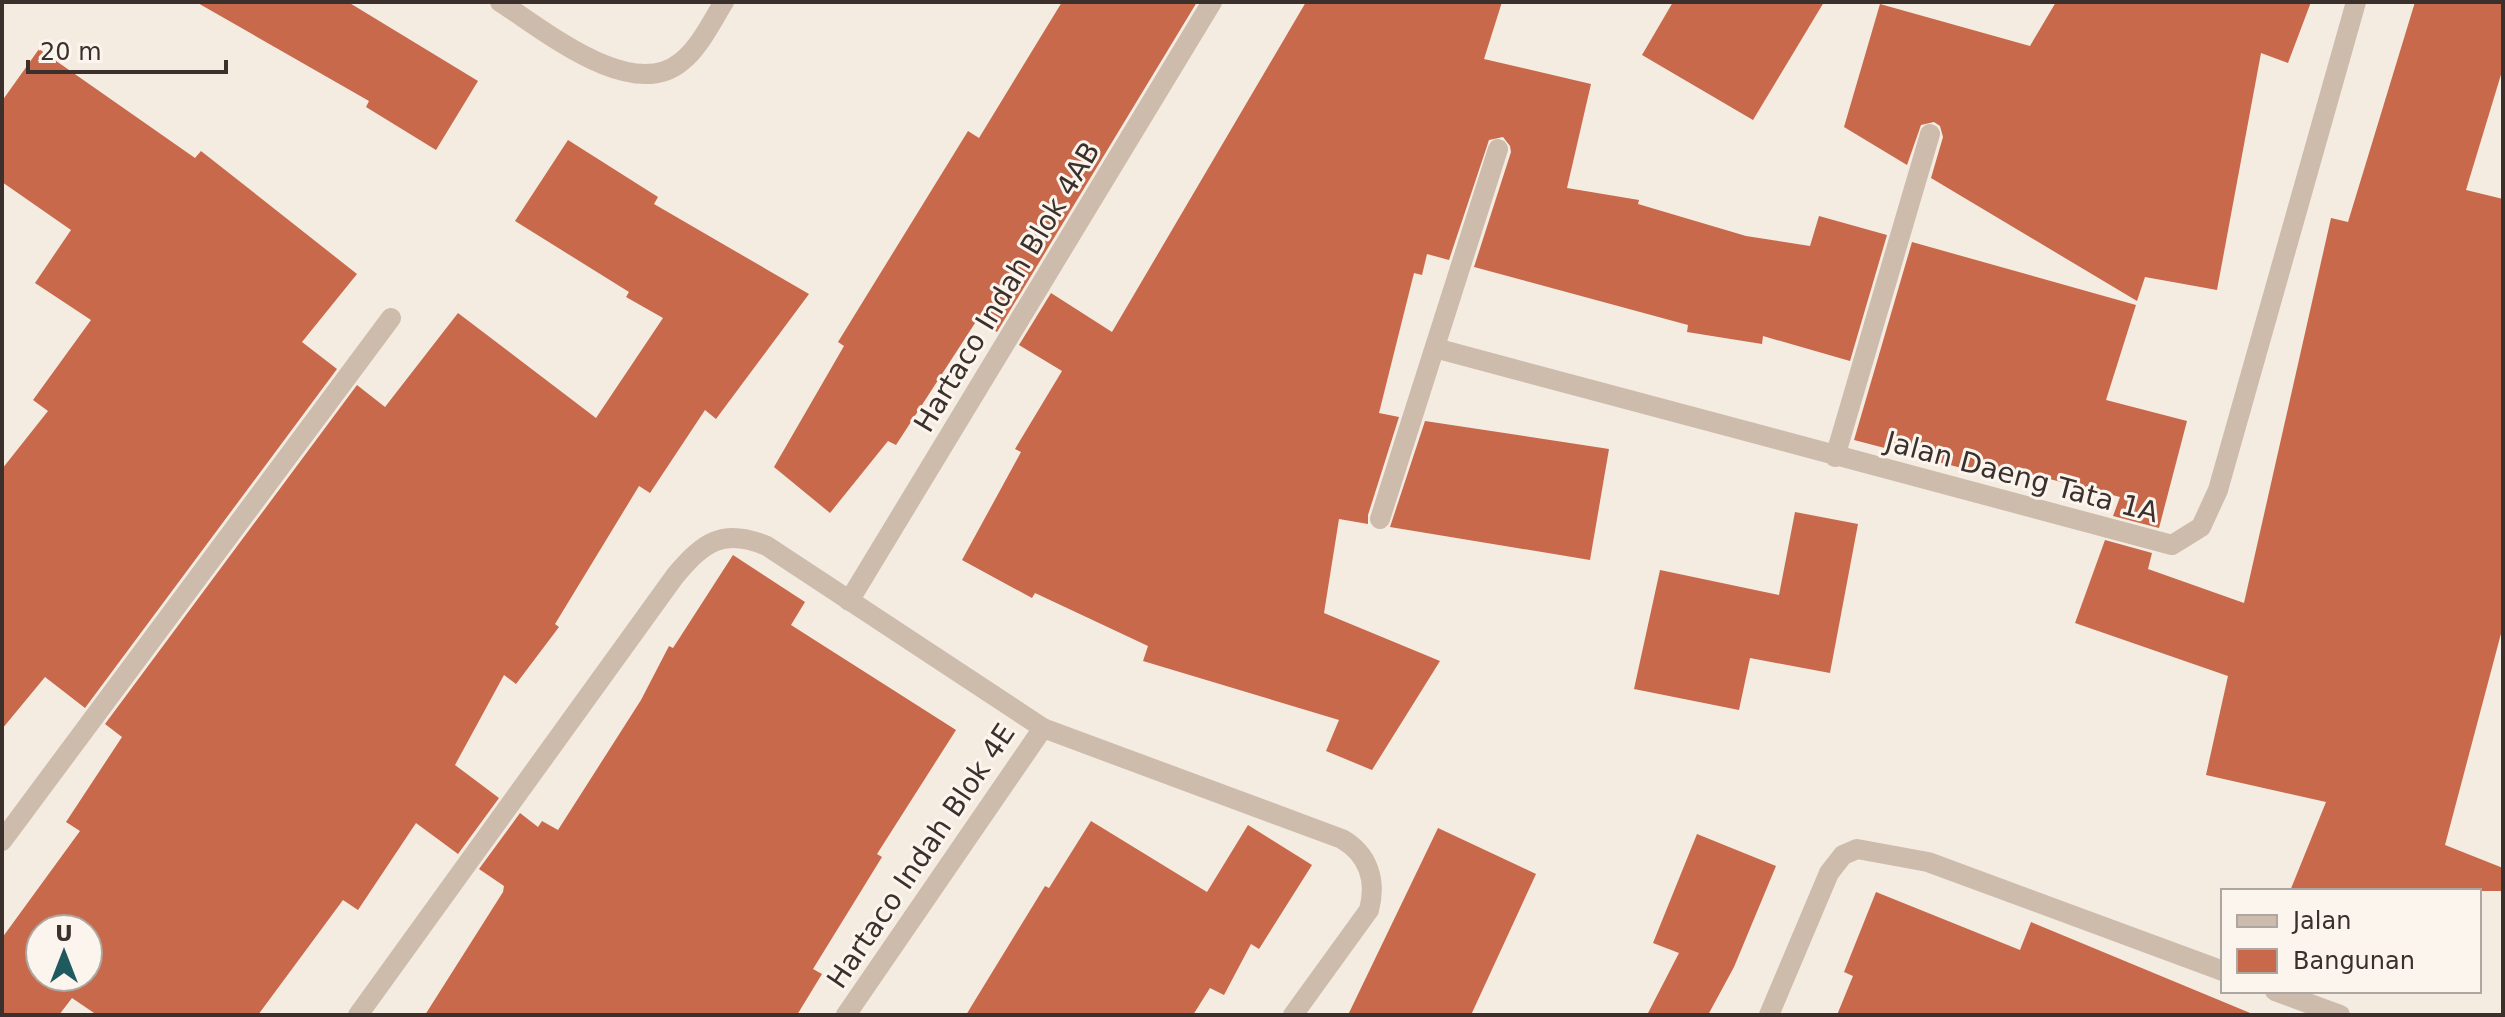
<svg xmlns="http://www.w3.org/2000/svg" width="2505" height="1017" font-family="'DejaVu Sans',sans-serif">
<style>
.building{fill:#c8694b;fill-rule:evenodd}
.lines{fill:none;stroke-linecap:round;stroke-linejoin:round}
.lane{stroke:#cdbbac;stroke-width:20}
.street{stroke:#cdbbac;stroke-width:20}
.labels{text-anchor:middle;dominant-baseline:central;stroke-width:6;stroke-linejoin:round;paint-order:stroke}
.street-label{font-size:28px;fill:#3b302b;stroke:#fbf5ee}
</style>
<rect width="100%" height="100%" fill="#f4ebe1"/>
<g class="building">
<polygon points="196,2 348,2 478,81 436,150 366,107 369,101"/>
<polygon points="1062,2 1197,2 997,332 977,320 896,445 888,441 830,513 774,467 844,346 838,342 968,131 979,138"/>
<polygon points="1306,2 1502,2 1484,59 1591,84 1567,188 1639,200 1638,204 1746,236 1810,246 1819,216 1887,235 1850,361 1763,336 1762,344 1687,332 1688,325 1474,267 1511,152 1510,146 1503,137 1489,140 1449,260 1427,254 1422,275 1414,273 1379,413 1399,417 1368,515 1368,524 1339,519 1324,613 1440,661 1372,770 1326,751 1339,720 1143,661 1148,646 1035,593 1032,598 962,560 1021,452 1015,449 1062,371 1019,345 1051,293 1112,332"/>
<polygon points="1673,2 1824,2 1753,120 1642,55"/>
<polygon points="2056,2 2311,2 2288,63 2261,53 2217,290 2145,277 2137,301 1931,178 1943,137 1940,126 1934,122 1921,125 1907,165 1844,127 1880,4 2030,46"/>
<polygon points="2415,2 2503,2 2503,68 2466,190 2503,199 2503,626 2445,845 2503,868 2503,891 2290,891 2326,802 2206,775 2228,676 2075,623 2105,540 2152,553 2148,569 2244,603 2331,218 2348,222"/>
<polygon points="39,49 195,158 201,151 357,274 302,342 337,369 85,708 45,677 2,729 2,469 48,411 33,400 91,320 35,283 71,230 2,182 2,101"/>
<path d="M568 140 658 197 654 204 809 294 716 419 705 410 650 493 639 486 555 624 559 627 516 684 504 675 455 765 499 798 458 854 416 823 358 910 343 900 258 1015H97L72 998 59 1015H2V938L80 831 66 822 122 737 105 724 357 385 385 407 458 313 596 418 663 318 626 297 629 292 515 221ZM40 929H88V977H40Z"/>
<polygon points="1912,242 2136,305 2106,400 2187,421 2159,528 2113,516 2120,497 2003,467 2000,478 1854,440"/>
<polygon points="1425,421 1609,449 1590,560 1390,527"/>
<polygon points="1795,512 1858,524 1830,673 1750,658 1739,710 1634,689 1660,570 1779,595"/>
<polygon points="733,555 805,602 791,625 956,730 877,854 882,857 813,969 822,974 797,1015 425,1015 503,892 504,886 479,869 520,813 538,827 542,821 558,830 641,700 669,646 673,648"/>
<polygon points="1091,821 1207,892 1248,825 1312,865 1259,949 1251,944 1224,995 1210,988 1193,1015 966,1015 1045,886 1049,888"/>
<polygon points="1438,828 1536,874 1471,1015 1348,1015"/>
<polygon points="1697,834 1776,866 1734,967 1708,1015 1647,1015 1679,953 1653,943"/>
<polygon points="1876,892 2020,950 2031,922 2255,1015 1837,1015 1853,976 1844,972"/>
</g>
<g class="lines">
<path class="lane" d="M500 2C543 29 631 103 681 62 700 47 712 21 724 2"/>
<g class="street">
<polyline points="1435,348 2172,545 2201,527 2218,490 2356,2"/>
<polyline points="1835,457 1930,134"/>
<polyline points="1380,519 1498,149"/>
<polyline points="849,601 1212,2"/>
<polyline points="2,841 391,318"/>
<polyline points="2275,991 2340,1015"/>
<path d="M358 1015 675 576C703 543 722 527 767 546L1043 728 1342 839C1368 854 1377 880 1369 910L1293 1015"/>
<polyline points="846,1015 1043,728"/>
<polyline points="1769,1015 1829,873 1843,855 1857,849 1928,862 2223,971"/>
</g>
</g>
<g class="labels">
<g class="street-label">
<text transform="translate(1007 287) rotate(-59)">Hartaco Indah Blok 4AB</text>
<text transform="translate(2022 477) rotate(15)">Jalan Daeng Tata 1A</text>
<text transform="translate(921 856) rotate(-56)">Hartaco Indah Blok 4E</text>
</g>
</g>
<rect width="2505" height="1017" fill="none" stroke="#3b302b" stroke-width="8"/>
<rect x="2221" y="889" width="260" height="104" fill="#fbf5ee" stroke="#aea6a0" stroke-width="2"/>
<rect x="2237" y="915" width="40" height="12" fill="#cdbbac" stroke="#aea6a0" stroke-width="2"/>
<text x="2293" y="929" font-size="24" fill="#3b302b">Jalan</text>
<rect x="2237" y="949" width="40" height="24" fill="#c8694b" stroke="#aea6a0" stroke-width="2"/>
<text x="2293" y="969" font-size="24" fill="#3b302b">Bangunan</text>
<g transform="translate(64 953)"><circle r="38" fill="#fbf5ee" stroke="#aea6a0" stroke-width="2"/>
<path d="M0-6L14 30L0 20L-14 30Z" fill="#1f5a5e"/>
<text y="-12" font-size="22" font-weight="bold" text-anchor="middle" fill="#3b302b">U</text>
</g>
<path d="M28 60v12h198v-12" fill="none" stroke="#3b302b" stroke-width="4"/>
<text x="40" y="60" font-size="24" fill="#3b302b" stroke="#fbf5ee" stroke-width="6" paint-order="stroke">20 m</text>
</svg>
